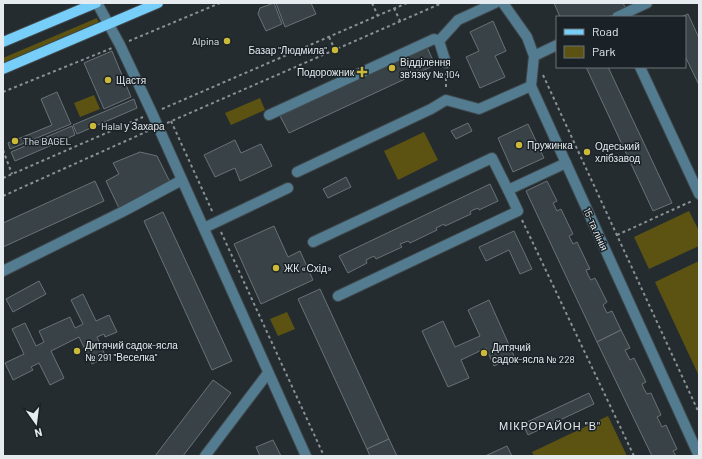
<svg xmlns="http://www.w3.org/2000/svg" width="702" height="459" font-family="Barlow,sans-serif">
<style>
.green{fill:#5c5313}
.building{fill:#394247;stroke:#687277}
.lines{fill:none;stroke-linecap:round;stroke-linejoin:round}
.minor-casing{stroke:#3f474b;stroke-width:12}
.major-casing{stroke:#3f474b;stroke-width:12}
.path{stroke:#8a9195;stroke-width:2;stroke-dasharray:3 3;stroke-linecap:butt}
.minor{stroke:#547c90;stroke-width:10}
.major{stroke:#77cef8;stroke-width:10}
.poi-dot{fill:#ccb939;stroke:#1a2227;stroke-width:1.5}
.labels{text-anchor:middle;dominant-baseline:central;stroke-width:3;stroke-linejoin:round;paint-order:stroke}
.poi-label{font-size:10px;fill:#e5ebee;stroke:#1a2227;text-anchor:start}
.street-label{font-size:10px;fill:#e5ebee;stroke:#1a2227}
.neighbourhood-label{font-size:11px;letter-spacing:1px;fill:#e5ebee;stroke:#1a2227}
</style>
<rect width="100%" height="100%" fill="#242c30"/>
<g class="green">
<polygon points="97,18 99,23 3,63 3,58"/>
<polygon points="94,95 100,109 80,117 74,103"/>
<polygon points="260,98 265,110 231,125 225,113"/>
<polygon points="424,132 438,160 398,180 384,151"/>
<polygon points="689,211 699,231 699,246 649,269 634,237"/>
<polygon points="699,261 699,376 655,282"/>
<polygon points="287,312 295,329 278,336 270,319"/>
<polygon points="608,416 627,456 534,456 532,452"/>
</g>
<g class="building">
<polygon points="274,3 282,24 266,31 258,14 260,8"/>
<polygon points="276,3 311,3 316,14 285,27"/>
<polygon points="554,3 623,3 626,9 608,17 560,17"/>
<polygon points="688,14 699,38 699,85 685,56 685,17 681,17"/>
<polygon points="493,21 506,51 495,56 505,77 480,88 466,57 479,51 470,32"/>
<polygon points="427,47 435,65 289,133 280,116"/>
<polygon points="112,51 131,97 104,109 84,63"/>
<polygon points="586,67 608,67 672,203 653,211"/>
<polygon points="57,92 71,124 10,149 8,143 52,125 41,99"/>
<polygon points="134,99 137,108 77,134 73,125"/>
<polygon points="468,123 472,131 456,139 451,131"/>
<polygon points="528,124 544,158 513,172 498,138"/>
<polygon points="72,126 75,135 15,161 11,152"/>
<polygon points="235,140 241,153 261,144 272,166 240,181 235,168 215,177 204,155"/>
<polygon points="140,152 157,156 170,182 119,208 106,181 119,174 113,163"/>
<polygon points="346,177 351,187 328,198 323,189"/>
<polygon points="95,181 104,201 3,247 3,223"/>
<polygon points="547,181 557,201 553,203 557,211 561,209 573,234 569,236 573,244 577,242 590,269 586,270 588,275 591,280 595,278 607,302 603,305 607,313 612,311 621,330 597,342 526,191"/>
<polygon points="490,184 498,201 479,210 478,208 473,210 470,212 471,214 445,226 444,224 436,228 437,230 410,243 408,241 400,244 402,247 376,259 374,256 366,260 367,263 348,273 339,256"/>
<polygon points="163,212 232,361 212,370 144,221"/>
<polygon points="274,226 288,257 300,251 313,280 261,304 234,244"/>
<polygon points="514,231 532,269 520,274 509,250 486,261 479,247"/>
<polygon points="39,281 46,294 13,312 6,299"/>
<polygon points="320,289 389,439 367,449 298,299"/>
<polygon points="83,294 96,321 109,315 117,332 105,337 104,334 97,337 106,357 92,364 79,337 51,351 64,378 50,385 39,363 31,367 33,370 13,380 5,363 24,354 12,329 25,323 36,346 44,342 39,331 70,317 75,328 83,324 71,300"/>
<polygon points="489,300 514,356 494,366 486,348 461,360 469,378 448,387 422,331 443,321 455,347 480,336 468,310"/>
<polygon points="621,330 630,348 625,350 630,360 634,358 646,382 642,384 644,389 647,394 651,393 661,415 657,417 662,427 666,425 677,449 673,451 676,456 652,456 597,342"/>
<polygon points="213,380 231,393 183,456 155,456"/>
<polygon points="589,393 594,404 528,435 523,424"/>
<polygon points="389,439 397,456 370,456 367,449"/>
<polygon points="273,440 281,456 260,456 256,447"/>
<polygon points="507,446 512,456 485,456"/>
</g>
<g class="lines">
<g class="minor-casing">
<g id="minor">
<polyline points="97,3 120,45 152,113 306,456"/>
<polyline points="503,3 527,37 534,56 531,86 699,456"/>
<polyline points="617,17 647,3"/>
<polyline points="534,56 557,45"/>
<polyline points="446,63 439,41 458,20 495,3"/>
<polyline points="640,67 699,194"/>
<polyline points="269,115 434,39 439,41"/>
<polyline points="297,172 431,109 446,100 479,109 531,86"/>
<polyline points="204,228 288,188"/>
<polyline points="313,242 492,158 508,190"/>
<polyline points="3,271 124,211 182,180"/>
<polyline points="338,296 518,211 508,190 566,163"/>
<polyline points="205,456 268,373"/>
</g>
</g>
<g class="major-casing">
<g id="major">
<polyline points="3,42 96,3"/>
<polyline points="3,69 158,3"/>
</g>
</g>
<g class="path">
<polyline points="372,3 378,16"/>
<polyline points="394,8 400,21"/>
<polyline points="329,37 335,50"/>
<polyline points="129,41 220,3"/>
<polyline points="446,72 446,90"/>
<polyline points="543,75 699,413"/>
<polyline points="3,92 112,48"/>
<polyline points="162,109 407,3"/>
<polyline points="171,121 213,213"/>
<polyline points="167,123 442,3"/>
<polyline points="3,150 12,174"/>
<polyline points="3,178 143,117"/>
<polyline points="3,196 148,131"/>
<polyline points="522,220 634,456"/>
<polyline points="221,232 324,456"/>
<polyline points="617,235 692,201"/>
</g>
<use href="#minor" class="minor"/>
<use href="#major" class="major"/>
</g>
<g class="poi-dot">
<circle cx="227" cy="41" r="4"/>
<circle cx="335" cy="50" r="4"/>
<circle cx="392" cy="68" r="4"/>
<path d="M360 66h4v4h4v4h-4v4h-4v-4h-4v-4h4z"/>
<circle cx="108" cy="80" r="4"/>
<circle cx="93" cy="126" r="4"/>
<circle cx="15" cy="141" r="4"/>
<circle cx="519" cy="145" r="4"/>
<circle cx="587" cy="152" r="4"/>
<circle cx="276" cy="268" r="4"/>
<circle cx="77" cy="351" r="4"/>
<circle cx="484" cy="353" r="4"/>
</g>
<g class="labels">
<g class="poi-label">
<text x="219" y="41" text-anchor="end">Alpina</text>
<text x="327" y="50" text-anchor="end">Базар "Людмила"</text>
<text x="400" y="62">Відділення<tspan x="400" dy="12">зв'язку № 104</tspan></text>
<text x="354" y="72" text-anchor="end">Подорожник</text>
<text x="116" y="80">Щастя</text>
<text x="101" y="126">Halal у Захара</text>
<text x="23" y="141">The BAGEL</text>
<text x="527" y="145">Пружинка</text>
<text x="595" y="146">Одеський<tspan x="595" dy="12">хлібзавод</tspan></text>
<text x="284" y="268">ЖК «Схід»</text>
<text x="85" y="345">Дитячий садок-ясла<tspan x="85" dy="12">№ 291 "Веселка"</tspan></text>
<text x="492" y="347">Дитячий<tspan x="492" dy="12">садок-ясла № 228</tspan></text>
</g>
<g class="street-label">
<text transform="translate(596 229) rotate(66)">15-та лінія</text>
</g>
<g class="neighbourhood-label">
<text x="550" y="425">МІКРОРАЙОН "В"</text>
</g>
</g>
<rect width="702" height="459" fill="none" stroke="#e5ebee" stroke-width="8"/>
<rect x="556" y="16" width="130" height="52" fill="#1a2227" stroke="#6b7277"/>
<rect x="564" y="29" width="20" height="6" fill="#77cef8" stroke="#6b7277"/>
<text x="592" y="36" font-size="12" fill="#e5ebee">Road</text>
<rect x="564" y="46" width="20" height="12" fill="#5c5313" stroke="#6b7277"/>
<text x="592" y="56" font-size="12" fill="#e5ebee">Park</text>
<g transform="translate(36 423) rotate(166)" stroke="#1a2227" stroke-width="3" paint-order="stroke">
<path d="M0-3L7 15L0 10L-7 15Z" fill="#e5ebee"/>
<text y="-6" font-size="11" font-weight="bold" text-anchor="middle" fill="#e5ebee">N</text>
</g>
</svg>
